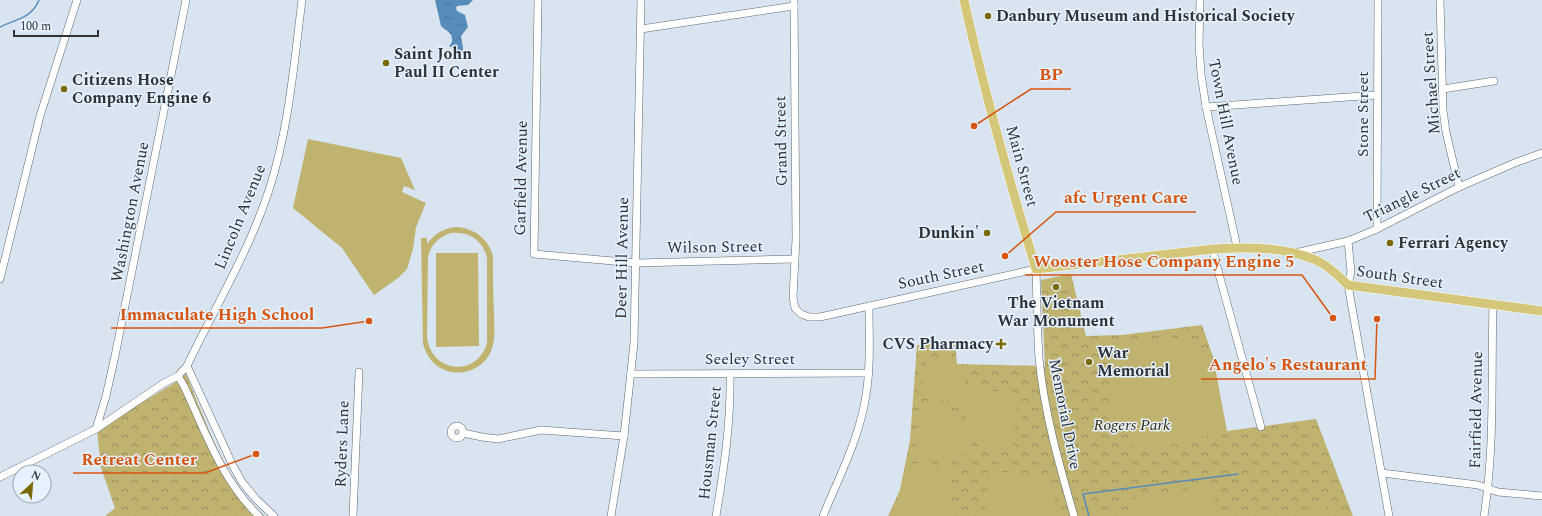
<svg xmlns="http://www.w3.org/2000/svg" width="1542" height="516" font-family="Spectral,serif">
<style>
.park{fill:url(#park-crowns)}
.garden{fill:#c0b26f;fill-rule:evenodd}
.water{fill:url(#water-ripples)}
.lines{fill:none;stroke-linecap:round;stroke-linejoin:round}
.stream{stroke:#588cbb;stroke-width:1.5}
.minor-casing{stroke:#5d6872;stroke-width:8}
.major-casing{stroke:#fff;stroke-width:10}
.minor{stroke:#fff;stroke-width:7}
.major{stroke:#d4c779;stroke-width:9}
.poi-dot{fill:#7a6900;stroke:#e6f2fe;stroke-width:1.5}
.labels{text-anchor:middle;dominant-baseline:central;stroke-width:3;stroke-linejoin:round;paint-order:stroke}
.poi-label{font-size:16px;font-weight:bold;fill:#2f3338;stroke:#e6f2fe;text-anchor:start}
.street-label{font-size:16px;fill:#2f3338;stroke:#e6f2fe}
.park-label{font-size:16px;font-style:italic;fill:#373011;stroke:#e6f2fe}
.leader{fill:none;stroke:#d65510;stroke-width:1.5}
.callout-dot{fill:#d65510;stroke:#e6f2fe;stroke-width:1.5}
.callout-label{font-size:17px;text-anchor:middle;font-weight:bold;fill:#d65510;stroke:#e6f2fe;stroke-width:3;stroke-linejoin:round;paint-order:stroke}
</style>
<defs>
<pattern id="park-crowns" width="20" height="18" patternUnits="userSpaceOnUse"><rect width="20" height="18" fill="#c0b26f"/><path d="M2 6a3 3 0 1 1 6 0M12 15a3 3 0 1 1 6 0" fill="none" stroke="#9c915c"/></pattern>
<pattern id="water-ripples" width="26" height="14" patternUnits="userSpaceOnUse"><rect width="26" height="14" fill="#588cbb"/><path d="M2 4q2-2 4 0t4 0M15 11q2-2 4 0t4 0" fill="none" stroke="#497399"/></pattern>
</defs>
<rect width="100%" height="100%" fill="#d8e5f1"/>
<g class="park">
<polygon points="1071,274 1086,336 1122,335 1202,325 1213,357 1227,431 1316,419 1353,516 888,516 900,490 910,440 917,345 955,342 957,364 1045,366 1041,280"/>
<path d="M186 374C203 414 229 492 265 516H105L115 508 101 468 97 430 174 383Z"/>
</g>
<g class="garden">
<polygon points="308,139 401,158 415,190 404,186 402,192 426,203 416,227 413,249 407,269 398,278 374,295 342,248 293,208"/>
<path d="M457 227C476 229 488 239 493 256 493 275 493 295 494 314 494 326 496 339 491 351 485 366 468 375 451 372 436 369 427 358 423 344L421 238H427V244C435 233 444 228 457 227ZM451 233C469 231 482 240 487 257V343C477 378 431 373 427 337L428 257C431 244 439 237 451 233Z"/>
<polygon points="436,253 478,253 479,346 436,347"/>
<polygon points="1171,337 1196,343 1213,357 1226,431 1136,454 1126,430 1111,418 1106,343"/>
<path d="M926 358C951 358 949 359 966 376L964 390 954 401 921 398Z"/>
<path d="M968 389 1019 393 1012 449C980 453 963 426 961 398Z"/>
<polygon points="919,402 938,403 949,409 969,433 974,454 915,460"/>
<polygon points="907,463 949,466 951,508 948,516 893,516"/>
<path d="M988 470C1007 473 1042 473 1052 492 1055 498 1056 508 1058 516H986Z"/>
<polygon points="1214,485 1216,516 1132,516 1127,500"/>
<polygon points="1326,503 1328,516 1309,516 1307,505"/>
</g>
<path class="water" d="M435 0H473L468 5 457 6 456 8 457 11 465 15 468 27 461 36 463 48 461 59 456 50 449 46 452 42C453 32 447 32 441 26Z"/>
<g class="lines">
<g class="stream">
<path d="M0 27C16 19 32 18 39 0"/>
<polyline points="1089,516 1083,494 1238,474"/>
</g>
<g class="minor-casing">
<g id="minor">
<polyline points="538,0 534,254 636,263 795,259"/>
<path d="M794 0 796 239 793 297 795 308 801 314 809 317H820L1036 269C1037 299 1037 328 1039 358 1044 412 1059 464 1074 516"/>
<polyline points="1200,0 1199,44 1201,74 1206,107 1237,247"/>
<polyline points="1440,0 1443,110 1446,132 1459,187"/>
<polyline points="641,29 794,6"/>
<polyline points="1443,89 1494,81"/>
<polyline points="1206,107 1377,95"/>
<polyline points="1377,229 1378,0"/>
<polyline points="1348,241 1351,272 1348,285 1389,516"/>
<polyline points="1214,249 1214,256 1261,427"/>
<polyline points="1295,253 1348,241 1377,229 1459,187 1517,162 1542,153"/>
<polyline points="0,279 40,116 77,0"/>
<polyline points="187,366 233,466 242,482 256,499 274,516"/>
<polyline points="631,374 869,373"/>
<path d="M178 376 184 386C205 431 222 481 259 516"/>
<circle cx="457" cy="432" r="6"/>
<polyline points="96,429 106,396 115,356 186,0"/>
<polyline points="463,433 482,437 498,439 541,430 624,436"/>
<polyline points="1382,473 1478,485 1498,492 1542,496"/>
<path d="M0 477 96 429 164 383 178 376 187 366C215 307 250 250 270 187 289 127 294 63 302 0"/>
<polyline points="353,516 359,372"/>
<polyline points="611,516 624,436 634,343 641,0"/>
<path d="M716 516C724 469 731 422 730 374"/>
<path d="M823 516C839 477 860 437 866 395 871 366 869 335 869 306"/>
<path d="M1484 516C1495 447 1491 375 1493 305"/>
</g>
</g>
<g class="major-casing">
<path id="major" d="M964 0C984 91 1009 180 1036 269L1214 249C1248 247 1294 246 1325 265 1333 271 1341 278 1348 285L1542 311"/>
</g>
<use href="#minor" class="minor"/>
<use href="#major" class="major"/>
</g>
<g class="poi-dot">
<circle cx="988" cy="16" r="4"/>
<circle cx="386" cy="63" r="4"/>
<circle cx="64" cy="89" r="4"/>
<circle cx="987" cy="233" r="4"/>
<circle cx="1390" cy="243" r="4"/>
<circle cx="1056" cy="287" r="4"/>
<path d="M999 338h4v4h4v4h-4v4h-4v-4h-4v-4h4z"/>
<circle cx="1089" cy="362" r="4"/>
</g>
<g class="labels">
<g class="poi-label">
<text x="996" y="16">Danbury Museum and Historical Society</text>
<text x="394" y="54">Saint John<tspan x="394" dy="18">Paul II Center</tspan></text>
<text x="72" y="80">Citizens Hose<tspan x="72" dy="18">Company Engine 6</tspan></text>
<text x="979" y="233" text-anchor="end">Dunkin'</text>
<text x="1398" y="243">Ferrari Agency</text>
<text x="1056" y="303" text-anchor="middle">The Vietnam<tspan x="1056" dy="18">War Monument</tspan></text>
<text x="993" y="344" text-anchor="end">CVS Pharmacy</text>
<text x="1097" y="353">War<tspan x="1097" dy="18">Memorial</tspan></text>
</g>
<g class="street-label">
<text transform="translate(1431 83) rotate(-94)">Michael Street</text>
<text transform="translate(1363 114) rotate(-90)">Stone Street</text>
<text transform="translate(1226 122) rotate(79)">Town Hill Avenue</text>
<text transform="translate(781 141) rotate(-91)">Grand Street</text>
<text transform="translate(1022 166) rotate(75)">Main Street</text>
<text transform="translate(521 178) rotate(-89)">Garfield Avenue</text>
<text transform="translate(1412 195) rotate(-26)">Triangle Street</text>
<text transform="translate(130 212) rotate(-79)">Washington Avenue</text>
<text transform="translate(240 217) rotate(-68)">Lincoln Avenue</text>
<text transform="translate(715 247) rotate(-1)">Wilson Street</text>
<text transform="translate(622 258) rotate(-89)">Deer Hill Avenue</text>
<text transform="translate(941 275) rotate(-12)">South Street</text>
<text transform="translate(1400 277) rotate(8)">South Street</text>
<text x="750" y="359">Seeley Street</text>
<text transform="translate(1476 410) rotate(-89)">Fairfield Avenue</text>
<text transform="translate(1065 414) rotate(79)">Memorial Drive</text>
<text transform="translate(710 443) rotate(-84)">Housman Street</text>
<text transform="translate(342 444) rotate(-88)">Ryders Lane</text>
</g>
<g class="park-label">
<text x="1132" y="425">Rogers Park</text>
</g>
</g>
<path class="leader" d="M974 126L1031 89H1071M1005 256L1056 212H1196M1333 318L1302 275H1025M369 321L322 328H111M1377 319L1375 379H1201M256 454L205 473H73"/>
<g class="callout-dot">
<circle cx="974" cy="126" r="4"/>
<circle cx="1005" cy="256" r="4"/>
<circle cx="1333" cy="318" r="4"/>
<circle cx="369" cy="321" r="4"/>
<circle cx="1377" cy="319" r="4"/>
<circle cx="256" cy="454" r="4"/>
</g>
<g class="callout-label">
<text x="1051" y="80">BP</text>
<text x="1126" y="203">afc Urgent Care</text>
<text x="1164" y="267">Wooster Hose Company Engine 5</text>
<text x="217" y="320">Immaculate High School</text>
<text x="1288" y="370">Angelo's Restaurant</text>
<text x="139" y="465">Retreat Center</text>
</g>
<g transform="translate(32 484) rotate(26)"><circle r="19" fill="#e6f2fe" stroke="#9da6af"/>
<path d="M0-3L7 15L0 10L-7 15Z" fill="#7a6900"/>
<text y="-6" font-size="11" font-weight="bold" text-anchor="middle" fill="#2f3338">N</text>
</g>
<path d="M14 30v6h84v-6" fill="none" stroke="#2f3338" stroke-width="2"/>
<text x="20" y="30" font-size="12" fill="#2f3338" stroke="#e6f2fe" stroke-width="3" paint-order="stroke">100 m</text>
</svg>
